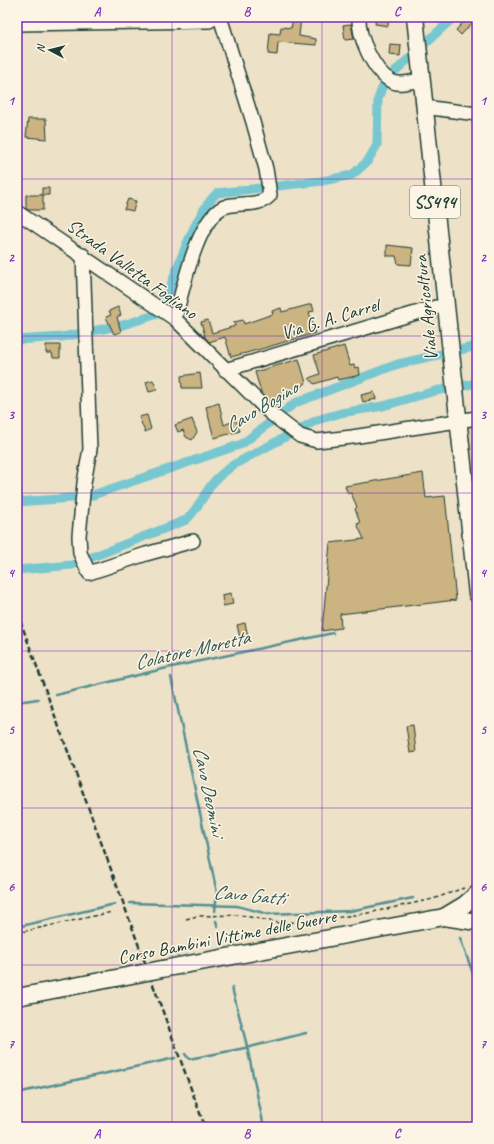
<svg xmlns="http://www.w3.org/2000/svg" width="494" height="1144" font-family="Caveat,sans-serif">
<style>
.built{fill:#e3d3b2}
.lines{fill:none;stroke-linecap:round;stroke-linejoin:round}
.stream{stroke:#549092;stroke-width:2.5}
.canal{stroke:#77c7d1;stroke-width:9}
.building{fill:#cbb382;stroke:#1f3d34}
.minor-casing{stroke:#1f3d34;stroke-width:16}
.major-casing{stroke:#1f3d34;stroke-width:19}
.path{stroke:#1f3d34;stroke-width:1.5;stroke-dasharray:4 3;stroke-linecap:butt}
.minor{stroke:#fcf5e5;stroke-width:13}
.major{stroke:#fcf5e5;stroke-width:16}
.rail{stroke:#1f3d34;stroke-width:2.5;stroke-dasharray:6 3;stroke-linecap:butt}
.major-bridge-casing{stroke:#1f3d34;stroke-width:19;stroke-linecap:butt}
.major-bridge{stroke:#fcf5e5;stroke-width:16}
.grid{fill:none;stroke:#7b2cbf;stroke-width:1;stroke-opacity:0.55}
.labels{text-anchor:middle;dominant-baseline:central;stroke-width:3;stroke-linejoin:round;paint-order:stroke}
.shield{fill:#fcf5e5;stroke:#617469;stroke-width:1}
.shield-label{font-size:18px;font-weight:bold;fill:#1f3d34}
.street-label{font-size:19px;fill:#1f3d34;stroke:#fcf5e5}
.water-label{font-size:20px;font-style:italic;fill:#315953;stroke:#fcf5e5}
.neatline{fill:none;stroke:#7b2cbf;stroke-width:1.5}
.grid-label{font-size:13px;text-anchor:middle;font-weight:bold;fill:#7b2cbf}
</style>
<rect width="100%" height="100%" fill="#ede1c7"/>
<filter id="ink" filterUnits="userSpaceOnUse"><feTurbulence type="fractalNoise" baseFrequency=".025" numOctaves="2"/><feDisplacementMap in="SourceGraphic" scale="8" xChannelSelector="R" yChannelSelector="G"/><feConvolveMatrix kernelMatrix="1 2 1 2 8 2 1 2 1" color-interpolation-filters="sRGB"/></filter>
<g filter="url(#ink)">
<polygon class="built" points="477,424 477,521 466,426"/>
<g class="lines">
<g class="stream">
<polyline points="171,677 217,893 215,911"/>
<polyline points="56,695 167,668 333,633"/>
<polyline points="17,702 38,699"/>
<polyline points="130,903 237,906 268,914 350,911 413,898"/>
<polyline points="216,921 218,927"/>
<polyline points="17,927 115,904"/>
<polyline points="460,938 477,984"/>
<polyline points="232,988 246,1042 264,1127"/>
<polyline points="185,1054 189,1059 250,1047 306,1033"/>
<polyline points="17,1093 175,1058"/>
</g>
<g class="canal">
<path d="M17 340 62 337 123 325 161 313C173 281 193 215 217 193L322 181 352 175 367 162 377 145 378 99 382 88 392 74 454 17"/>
<polyline points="17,502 87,497 242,444 295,403 398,364 477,346"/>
<path d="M17 570 72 565 186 520C197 510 203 496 212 484 218 476 226 471 233 465L317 420 341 413 383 406 435 391 477 383"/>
</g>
</g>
<g class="building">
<polygon points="376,17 389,17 388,26 375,24"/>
<polygon points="301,18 299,36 316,39 316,45 278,42 277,55 268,54 270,33 280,34 281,27 291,28 293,19"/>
<polygon points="467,18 476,19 461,35 456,30"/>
<polygon points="351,24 354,39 345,40 343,25"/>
<polygon points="390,44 401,45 400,56 389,55"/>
<polygon points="28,119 46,119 47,139 26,137"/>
<polygon points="42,188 49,188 49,195 43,195 43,210 29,210 26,209 26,195 42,195"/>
<polygon points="128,199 136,201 133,211 124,209"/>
<polygon points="387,245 413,248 411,265 398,264 396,256 387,256"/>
<polygon points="312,304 314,311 309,312 315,333 261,349 231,357 225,337 209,342 204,336 205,336 201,322 208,320 212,333 235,326 234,322 243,320 244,324 273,314 272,311 281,308 282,312"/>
<polygon points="118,307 121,315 117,317 121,332 114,334 106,317 111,315 109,311"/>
<polygon points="46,345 60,345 60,358 53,358 52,353 46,353"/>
<polygon points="344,346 350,366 354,365 355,368 359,367 360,375 338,380 337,377 314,384 309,378 320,374 314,355"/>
<polygon points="299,359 306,383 275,407 261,392 255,372"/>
<polygon points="200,373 202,388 182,388 181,376"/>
<polygon points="153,380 157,390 149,392 146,382"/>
<polygon points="374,392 376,399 363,402 361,395"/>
<polygon points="219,403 224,425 236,420 240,431 214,438 206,407"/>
<polygon points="147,415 151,429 145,432 139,417"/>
<polygon points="192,419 197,432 192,440 186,437 183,430 178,432 175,425"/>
<polygon points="423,473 426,498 445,496 456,600 340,614 341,628 322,631 330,543 364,539 357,524 360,523 355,509 357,507 351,493 348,494 345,486"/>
<polygon points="231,593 233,604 223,606 222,595"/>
<polygon points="245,623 249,641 241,642 237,625"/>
<polygon points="413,725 416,752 410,753 406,726"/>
</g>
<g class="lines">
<g class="minor-casing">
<g id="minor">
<path d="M359 17C358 36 373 71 391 81 399 86 412 81 421 80"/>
<polyline points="17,24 209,21 216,17"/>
<polyline points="424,107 477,114"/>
<polyline points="17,212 175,319 269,412 300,436 317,441 352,437 477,418"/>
<polyline points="83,255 90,449 84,483 79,536 80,553 89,573 146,554 193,541"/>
<path d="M175 319C182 292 198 213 227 206 240 202 261 207 270 195L266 169 253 122 220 17"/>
<polyline points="225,370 436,307 446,308"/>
</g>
</g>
<g class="major-casing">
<g id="major">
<polyline points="415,17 477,594"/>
<polyline points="444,917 464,905 477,894"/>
<polyline points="162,969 444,917 477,922"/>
<polyline points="17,997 137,974"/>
</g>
</g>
<g class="path">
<polyline points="186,919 198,916 240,915 280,923 314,921 368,913 433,899 464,888"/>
<polyline points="17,933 112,912"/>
</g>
<use href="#minor" class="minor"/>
<use href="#major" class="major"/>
<polyline class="rail" points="17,612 205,1127"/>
<g class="major-bridge-casing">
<polyline id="major-bridge" points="137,974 162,969"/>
</g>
<use href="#major-bridge" class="major-bridge"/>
</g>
</g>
<path class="grid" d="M172 17V1127M322 17V1127M17 179H477M17 336H477M17 493H477M17 651H477M17 808H477M17 965H477"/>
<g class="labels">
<rect class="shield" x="410" y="186" width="50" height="32" rx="3"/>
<g class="shield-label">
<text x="435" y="202">SS494</text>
</g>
<g class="street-label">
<text transform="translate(132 269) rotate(36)">Strada Valletta Fogliano</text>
<text transform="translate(426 308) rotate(-96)">Viale Agricoltura</text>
<text transform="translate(330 319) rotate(-17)">Via G. A. Carrel</text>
<text transform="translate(227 937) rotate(-11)">Corso Bambini Vittime delle Guerre</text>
</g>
<g class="water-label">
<text transform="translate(261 407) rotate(-31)">Cavo Bogino</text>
<text transform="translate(192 650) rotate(-13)">Colatore Moretta</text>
<text transform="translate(209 791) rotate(78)">Cavo Deomini</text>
<text transform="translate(249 895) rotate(5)">Cavo Gatti</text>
</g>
</g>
<rect width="494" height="1144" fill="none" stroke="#fcf5e5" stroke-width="44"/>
<g transform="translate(50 50) rotate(277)" stroke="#fcf5e5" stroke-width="3" paint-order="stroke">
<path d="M0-3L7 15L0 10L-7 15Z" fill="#1f3d34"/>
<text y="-6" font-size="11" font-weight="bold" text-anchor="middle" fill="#1f3d34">N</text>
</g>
<rect x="22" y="22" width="450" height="1100" class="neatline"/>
<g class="grid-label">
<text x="97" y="16">A</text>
<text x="247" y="16">B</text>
<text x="397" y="16">C</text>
<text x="11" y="105">1</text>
<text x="483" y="105">1</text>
<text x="11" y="262">2</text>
<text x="483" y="262">2</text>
<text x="11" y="419">3</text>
<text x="483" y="419">3</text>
<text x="11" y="577">4</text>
<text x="483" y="577">4</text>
<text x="11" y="734">5</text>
<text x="483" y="734">5</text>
<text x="11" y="891">6</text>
<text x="483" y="891">6</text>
<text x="11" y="1048">7</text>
<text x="483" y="1048">7</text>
<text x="97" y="1138">A</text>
<text x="247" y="1138">B</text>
<text x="397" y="1138">C</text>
</g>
</svg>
